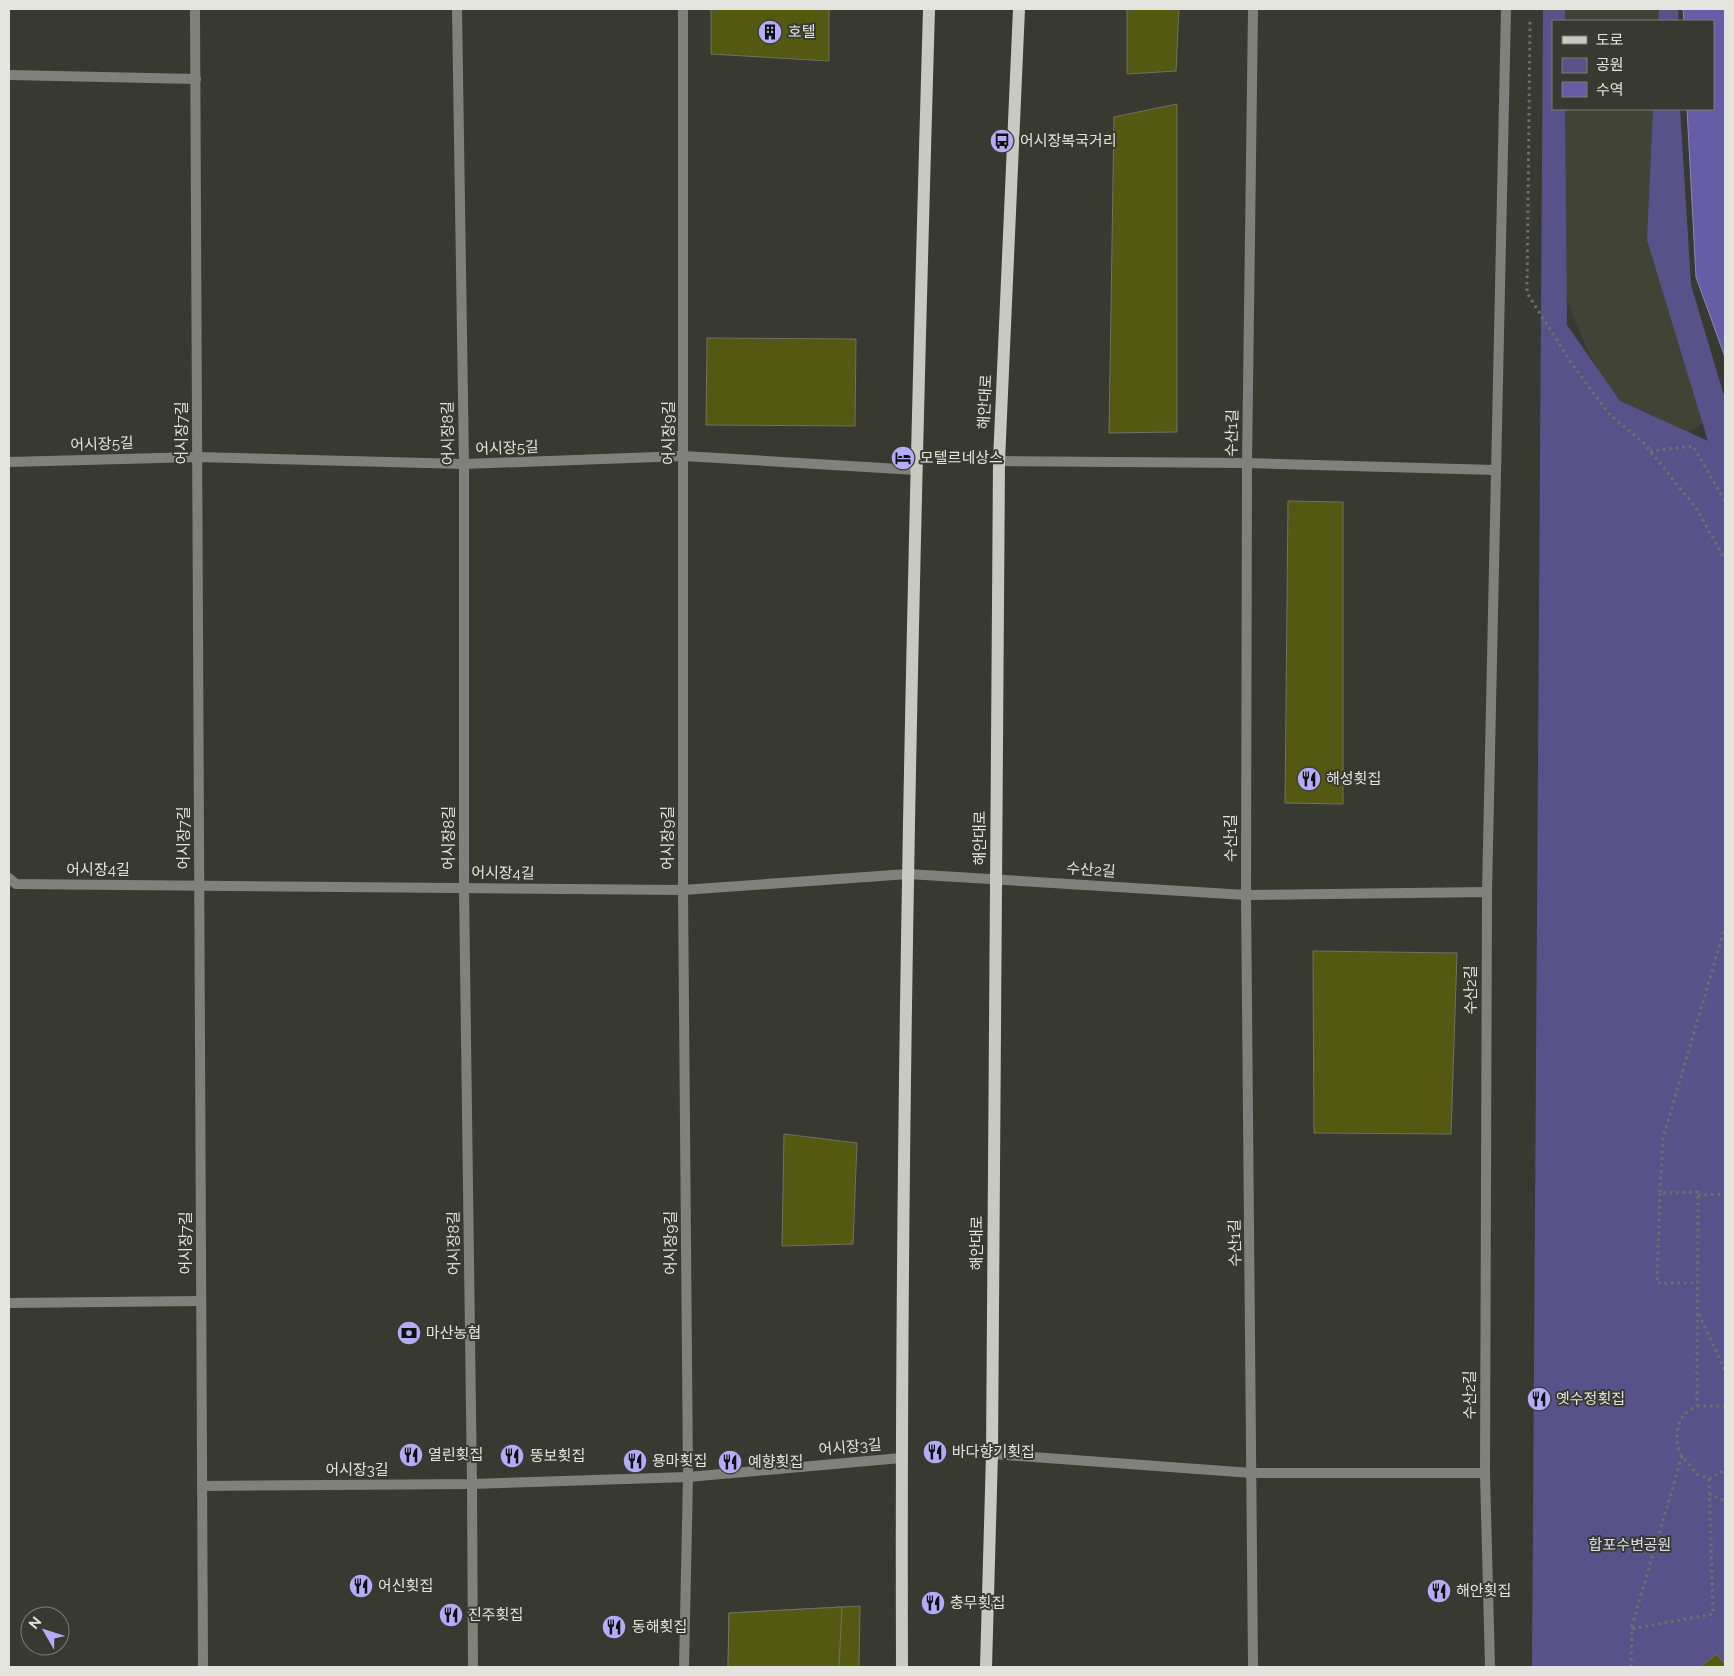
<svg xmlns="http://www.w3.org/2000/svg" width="1734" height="1676" font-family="Raleway,'Noto Sans KR',sans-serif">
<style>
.built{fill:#414334}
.green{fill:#59528a}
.water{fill:#675da7;stroke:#8c86b8}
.building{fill:#545810;stroke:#707168}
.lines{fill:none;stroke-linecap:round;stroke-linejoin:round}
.path{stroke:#6f7069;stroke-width:3;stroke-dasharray:2.5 4;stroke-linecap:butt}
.lane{stroke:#80817c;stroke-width:10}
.street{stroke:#80817c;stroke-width:10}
.primary{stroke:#c8c9c0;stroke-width:12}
.labels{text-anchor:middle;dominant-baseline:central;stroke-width:4;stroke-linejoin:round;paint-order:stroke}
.poi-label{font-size:15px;fill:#e4e4df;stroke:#383931;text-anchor:start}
.street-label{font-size:15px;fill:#e4e4df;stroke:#383931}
.park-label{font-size:15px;fill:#deddf2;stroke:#383931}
</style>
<rect width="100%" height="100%" fill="#383931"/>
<polygon class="built" points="1551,9 1679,9 1679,21 1553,21 1553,109 1680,109 1680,277 1720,414 1669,443 1614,396 1588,352 1565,294 1550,126"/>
<g class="green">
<polygon points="1543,9 1565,9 1565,21 1553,21 1553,109 1565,109 1567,325 1620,401 1708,441 1647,240 1653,109 1680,109 1691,285 1725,399 1725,1667 1532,1667"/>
<polygon points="1659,9 1678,9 1678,21 1658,21"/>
</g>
<polygon class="water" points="1683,9 1725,9 1725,357 1696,277 1687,109 1713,109 1713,21 1684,21"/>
<g class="building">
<polygon points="711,9 829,9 829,61 711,54"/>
<polygon points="1127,9 1179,9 1176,71 1127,74"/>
<polygon points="1177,104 1177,432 1109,433 1114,117"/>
<polygon points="707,338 856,339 855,426 706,425"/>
<polygon points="1288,501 1343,502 1343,804 1285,803"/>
<polygon points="1313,951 1457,953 1451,1134 1314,1133"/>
<polygon points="784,1134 857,1143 853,1244 782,1246"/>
<polygon points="860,1606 859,1667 728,1667 729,1613"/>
<polygon points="842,1607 839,1667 728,1667 729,1613"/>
<polygon points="1716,1654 1725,1664 1725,1667 1701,1667"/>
</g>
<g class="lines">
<g class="path">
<polyline points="1530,22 1527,293 1574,367 1610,415 1644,443 1650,451 1696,508 1725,559"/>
<polyline points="1650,451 1693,446 1725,501"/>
<polyline points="1660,1193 1657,1283 1697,1283"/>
<polyline points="1698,1195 1725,1194"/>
<polyline points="1699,1314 1725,1371"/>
<polyline points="1697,1406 1725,1406"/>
<path d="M1682 1456 1631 1629 1713 1614 1709 1479 1697 1474 1682 1456C1674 1445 1676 1426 1683 1416 1686 1412 1693 1408 1697 1406L1698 1192 1660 1193 1663 1138 1725 927"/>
<polyline points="1709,1479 1725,1470"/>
<polyline points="1709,1494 1725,1501"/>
<polyline points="1631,1667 1632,1627"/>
</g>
<polyline class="lane" points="1487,892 1506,9"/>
<g class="street">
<polyline points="195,9 203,1667"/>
<polyline points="457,9 464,464 464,888 472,1484 473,1667"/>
<polyline points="683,9 683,890 688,1477 684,1667"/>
<polyline points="1253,9 1247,463 1246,895 1253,1667"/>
<polyline points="9,75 196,79"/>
<polyline points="999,461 1247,463 1495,470"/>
<polyline points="9,462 197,457 464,464 684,456 916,470"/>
<polyline points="9,878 16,884 683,890 908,874 1246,895 1487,892 1485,1473 1490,1667"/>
<polyline points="9,1303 201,1301"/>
<polyline points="992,1454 1252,1473 1485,1473"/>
<polyline points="202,1486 472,1484 688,1477 901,1458"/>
</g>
<g class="primary">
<path d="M902 1667C900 1114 913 561 929 9"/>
<polyline points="986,1667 992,1454 999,461 1019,9"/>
</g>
</g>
<defs>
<g id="building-disc" transform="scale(1.25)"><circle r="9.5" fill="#b4acf9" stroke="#383931"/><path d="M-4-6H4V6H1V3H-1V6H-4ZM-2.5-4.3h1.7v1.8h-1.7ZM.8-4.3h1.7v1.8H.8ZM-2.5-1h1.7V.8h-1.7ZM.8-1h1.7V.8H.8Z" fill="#111"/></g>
<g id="bus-disc" transform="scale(1.25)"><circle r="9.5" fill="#b4acf9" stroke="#383931"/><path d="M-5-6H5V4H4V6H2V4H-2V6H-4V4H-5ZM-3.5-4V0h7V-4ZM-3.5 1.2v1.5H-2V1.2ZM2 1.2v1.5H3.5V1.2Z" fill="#111"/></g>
<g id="hotel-disc" transform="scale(1.25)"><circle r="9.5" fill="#b4acf9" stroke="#383931"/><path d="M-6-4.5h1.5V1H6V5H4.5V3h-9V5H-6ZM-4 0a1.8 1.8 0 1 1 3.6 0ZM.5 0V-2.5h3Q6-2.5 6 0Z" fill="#111"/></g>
<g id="restaurant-disc" transform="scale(1.25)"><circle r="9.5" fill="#b4acf9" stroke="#383931"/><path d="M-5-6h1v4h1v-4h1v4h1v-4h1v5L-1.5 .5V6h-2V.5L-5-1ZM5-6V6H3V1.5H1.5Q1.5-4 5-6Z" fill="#111"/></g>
<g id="bank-disc" transform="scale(1.25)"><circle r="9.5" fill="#b4acf9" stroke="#383931"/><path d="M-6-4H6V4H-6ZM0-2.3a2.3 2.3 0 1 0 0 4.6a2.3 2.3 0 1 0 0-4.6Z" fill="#111"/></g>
</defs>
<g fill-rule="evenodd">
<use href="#building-disc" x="770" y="32"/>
<use href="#bus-disc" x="1002" y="141"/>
<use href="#hotel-disc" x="903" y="458"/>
<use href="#restaurant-disc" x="1309" y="779"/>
<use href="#bank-disc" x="409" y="1333"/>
<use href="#restaurant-disc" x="1539" y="1399"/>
<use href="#restaurant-disc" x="935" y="1452"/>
<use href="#restaurant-disc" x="411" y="1455"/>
<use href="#restaurant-disc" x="512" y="1456"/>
<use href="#restaurant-disc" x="635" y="1461"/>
<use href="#restaurant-disc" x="730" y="1462"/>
<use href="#restaurant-disc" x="361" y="1586"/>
<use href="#restaurant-disc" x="1439" y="1591"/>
<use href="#restaurant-disc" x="933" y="1603"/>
<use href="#restaurant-disc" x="451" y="1615"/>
<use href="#restaurant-disc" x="614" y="1627"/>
</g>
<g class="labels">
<g class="poi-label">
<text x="788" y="32">호텔</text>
<text x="1020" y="141">어시장복국거리</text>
<text x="920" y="458">모텔르네상스</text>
<text x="1326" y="779">해성횟집</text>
<text x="426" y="1333">마산농협</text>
<text x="1556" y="1399">옛수정횟집</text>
<text x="952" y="1452">바다향기횟집</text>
<text x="428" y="1455">열린횟집</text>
<text x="530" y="1456">뚱보횟집</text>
<text x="652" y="1461">용마횟집</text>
<text x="748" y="1462">예향횟집</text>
<text x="378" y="1586">어신횟집</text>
<text x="1456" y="1591">해안횟집</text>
<text x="950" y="1603">충무횟집</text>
<text x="468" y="1615">진주횟집</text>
<text x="632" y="1627">동해횟집</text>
</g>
<g class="street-label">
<text transform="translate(985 402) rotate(-87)">해안대로</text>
<text transform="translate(182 433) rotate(-90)">어시장7길</text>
<text transform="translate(448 433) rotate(-91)">어시장8길</text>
<text transform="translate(669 433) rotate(-90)">어시장9길</text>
<text transform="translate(1232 433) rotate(-89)">수산1길</text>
<text transform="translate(102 444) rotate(-2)">어시장5길</text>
<text transform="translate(507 448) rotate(-2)">어시장5길</text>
<text transform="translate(184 838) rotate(-90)">어시장7길</text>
<text transform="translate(449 838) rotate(-90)">어시장8길</text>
<text transform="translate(668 838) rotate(-90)">어시장9길</text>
<text transform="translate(980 838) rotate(-90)">해안대로</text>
<text transform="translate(1231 838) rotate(-90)">수산1길</text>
<text x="98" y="870">어시장4길</text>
<text transform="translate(1091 870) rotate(4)">수산2길</text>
<text transform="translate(503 873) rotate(1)">어시장4길</text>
<text transform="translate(1471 990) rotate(-90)">수산2길</text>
<text transform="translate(186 1243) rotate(-90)">어시장7길</text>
<text transform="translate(454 1243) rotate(-91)">어시장8길</text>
<text transform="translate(671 1243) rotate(-90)">어시장9길</text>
<text transform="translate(977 1243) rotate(-90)">해안대로</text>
<text transform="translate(1235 1243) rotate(-91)">수산1길</text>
<text transform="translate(1470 1395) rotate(-90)">수산2길</text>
<text transform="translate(850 1447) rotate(-5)">어시장3길</text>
<text x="357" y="1470">어시장3길</text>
</g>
<g class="park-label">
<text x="1630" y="1545">합포수변공원</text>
</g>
</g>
<rect width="1734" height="1676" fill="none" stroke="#e4e4df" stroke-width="20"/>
<rect x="1552" y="20" width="162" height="90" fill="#383931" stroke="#7d7d77"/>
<rect x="1562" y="36" width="25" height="8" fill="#c8c9c0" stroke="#7d7d77"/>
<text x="1596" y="45" font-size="15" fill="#e4e4df">도로</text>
<rect x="1562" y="58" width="25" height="15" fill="#59528a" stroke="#7d7d77"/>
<text x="1596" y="70" font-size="15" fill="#e4e4df">공원</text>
<rect x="1562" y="82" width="25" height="15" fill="#675da7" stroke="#7d7d77"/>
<text x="1596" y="95" font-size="15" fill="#e4e4df">수역</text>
<g transform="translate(45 1631) rotate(309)"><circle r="24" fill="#383931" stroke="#7d7d77"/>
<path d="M0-4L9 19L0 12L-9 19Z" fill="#b4acf9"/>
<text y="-8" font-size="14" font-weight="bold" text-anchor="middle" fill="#e4e4df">N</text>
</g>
</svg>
